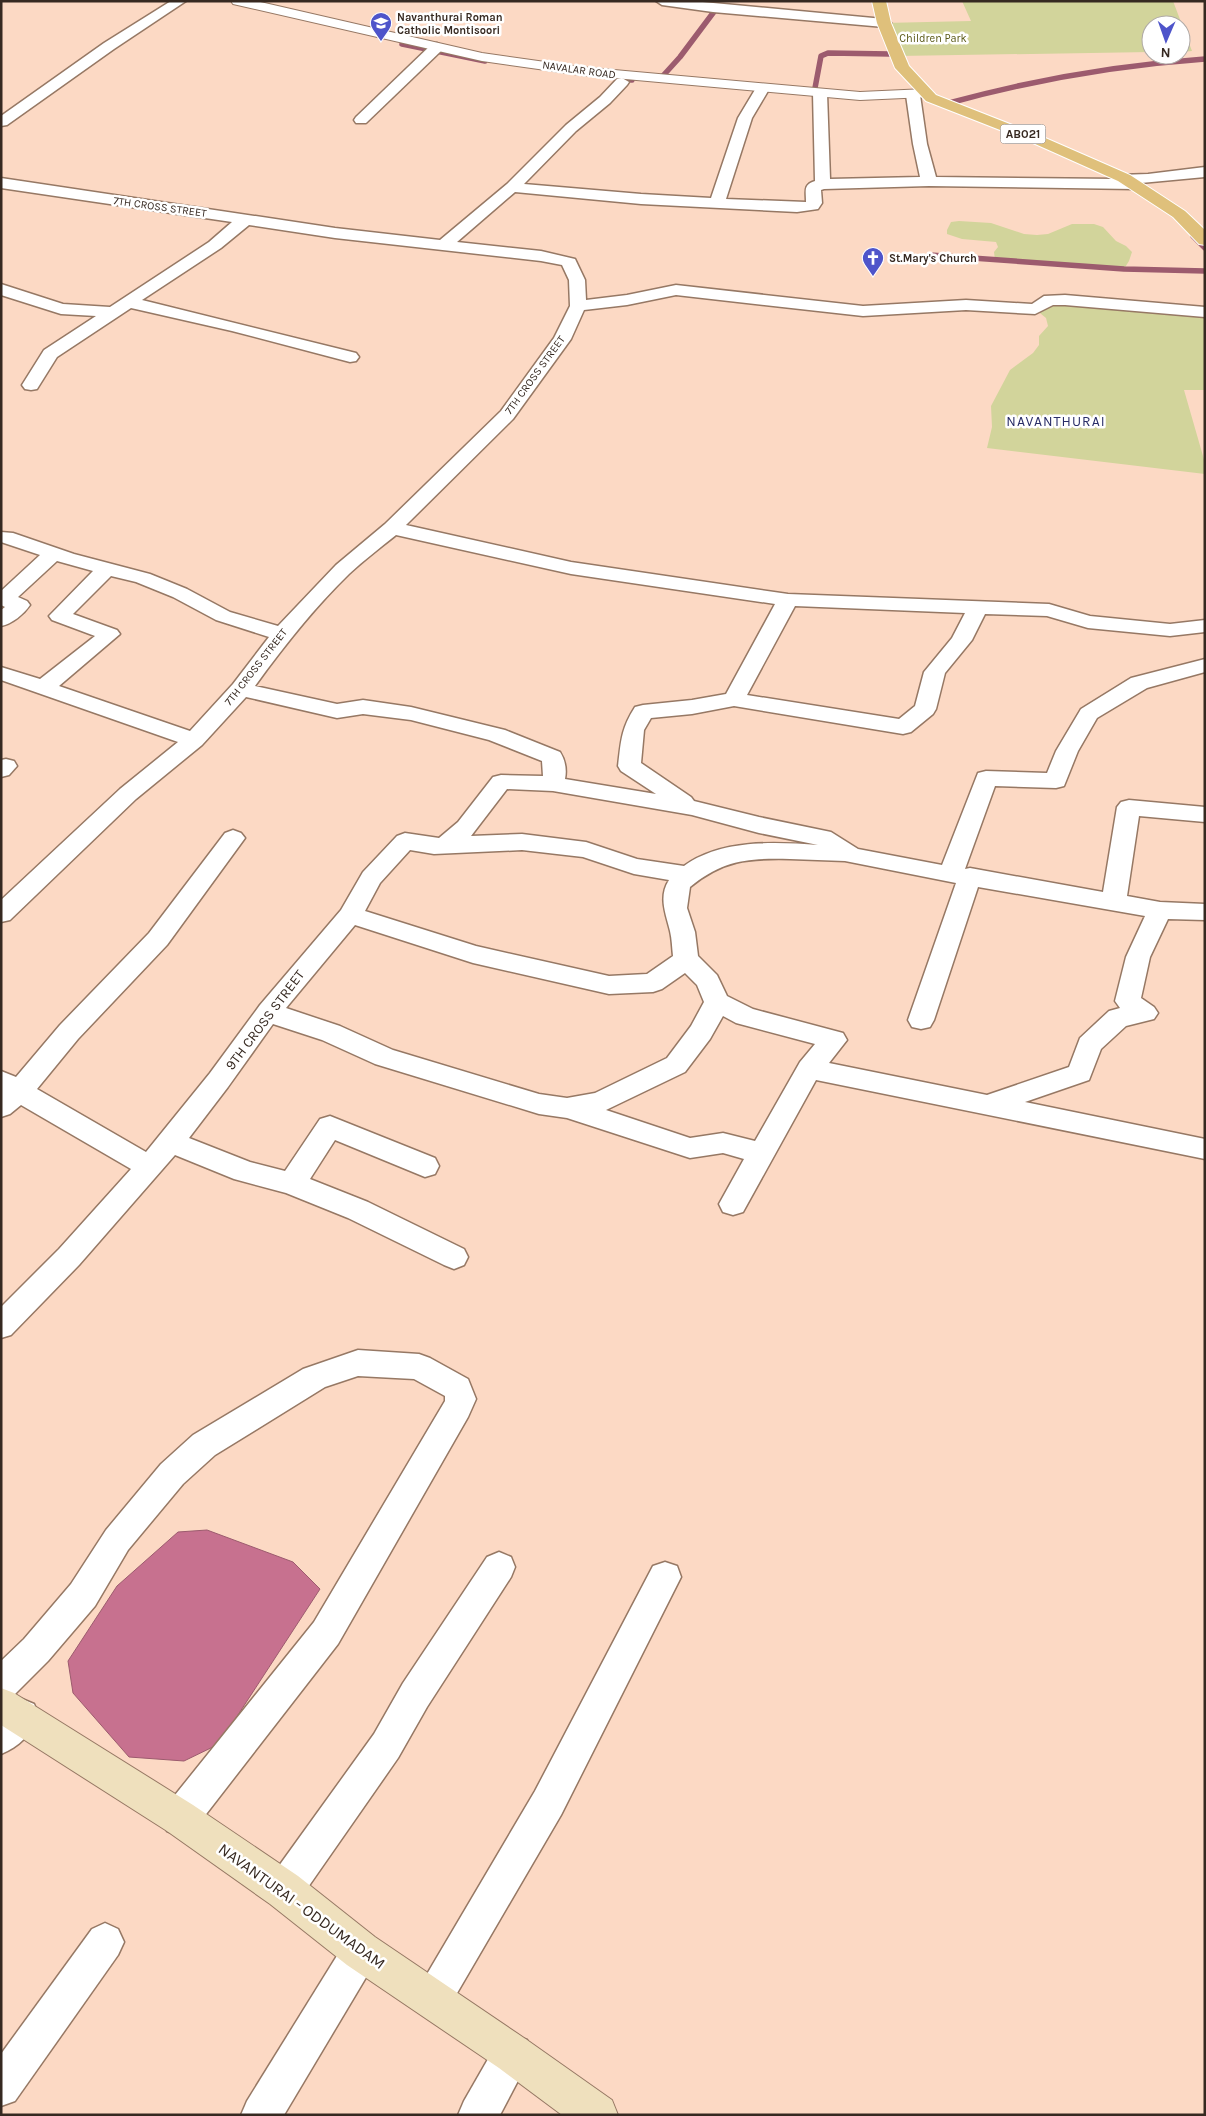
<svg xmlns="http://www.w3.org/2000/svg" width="1206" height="2116" font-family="Karla,sans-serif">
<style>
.green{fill:#d2d49b}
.water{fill:#c7718f;stroke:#9c5b6e}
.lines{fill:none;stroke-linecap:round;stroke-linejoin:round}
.stream{stroke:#9c5b6e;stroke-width:5.5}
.minor-casing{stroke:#967864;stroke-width:3}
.tertiary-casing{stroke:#967864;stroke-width:2}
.secondary-casing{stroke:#967864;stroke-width:2}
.primary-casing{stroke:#fff;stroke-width:2}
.minor{fill:#fff;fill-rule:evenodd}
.tertiary{fill:#fff;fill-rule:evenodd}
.secondary{fill:#efe0bd;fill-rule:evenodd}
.primary{fill:#dfc07b;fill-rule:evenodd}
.labels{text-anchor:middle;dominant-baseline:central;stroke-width:5;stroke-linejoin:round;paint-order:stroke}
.far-poi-label{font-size:11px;font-weight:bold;fill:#362921;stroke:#fff;text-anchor:start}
.far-park-label{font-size:11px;fill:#595815;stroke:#fff}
.far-street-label{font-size:11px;fill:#362921;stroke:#fff}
.shield{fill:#fff;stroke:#726964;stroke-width:1}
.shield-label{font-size:12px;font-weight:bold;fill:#362921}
.far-quarter-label{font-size:14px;letter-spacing:1px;fill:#292d67;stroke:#fff}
.street-label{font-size:14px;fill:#362921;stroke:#fff}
.near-street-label{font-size:16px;fill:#362921;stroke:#fff}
</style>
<rect width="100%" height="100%" fill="#fcd9c4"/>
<g class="green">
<polygon points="962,1 1173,1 1192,51 1181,52 1181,25 1151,25 1151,52 898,56 884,23 971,21"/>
<polygon points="959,221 991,223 1024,234 1037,235 1048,234 1072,224 1094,224 1103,227 1116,241 1126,246 1132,252 1129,261 1124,269 995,260 994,252 998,247 996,242 962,239 947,234 947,230 951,222"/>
<polygon points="1050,300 1205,312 1205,390 1184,390 1205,463 1205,474 987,448 992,427 991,406 1010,370 1033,353 1039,345 1039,336 1048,326 1046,318 1035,309"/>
</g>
<polygon class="water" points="207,1530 293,1562 320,1589 219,1744 184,1761 129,1757 73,1693 68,1661 117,1586 178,1532"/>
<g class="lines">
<g class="stream">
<polyline points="402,44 485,61"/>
<polyline points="611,77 632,80"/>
<polyline points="669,79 661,78 680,57 716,9"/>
<polyline points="815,88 821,56 828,53 890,54"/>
<path d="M949 103C1033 80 1118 65 1205 59"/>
<polyline points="1193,236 1205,248"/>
<polyline points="930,255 1124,269 1205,271"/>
</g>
<g class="minor-casing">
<g id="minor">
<polygon points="171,1 186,1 114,49 7,125 1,126 1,116 104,43"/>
<polygon points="656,1 692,1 884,19 891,23 884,27 713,12 662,5"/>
<polygon points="437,43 444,47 442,50 366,123 356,123 354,120 356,117 432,44"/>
<path d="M622 78 629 82 627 85 610 103 576 131 524 184 641 194 711 198 738 118 756 88H766L768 91 752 118 726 199 806 202C806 190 803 185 815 181L813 93 815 90H825L827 93 830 179 920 177 913 144 906 95 908 92H918L920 95 927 144 936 177 1117 179 1119 175 1148 174 1205 167V177L1141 183 1139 187 1134 189 929 186 824 189 821 190 822 203 818 209 797 212 641 204 515 192 457 242 541 251 575 259 585 280 586 300 627 295 676 285 863 306 966 300 1032 304 1044 296 1065 295 1205 307V317L1065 305H1053L1035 314 966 310 863 316 676 295 627 305 584 310 571 339 513 419 406 525 571 562 788 594 1049 604 1090 616 1170 624 1205 620V632L1170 636 1088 628 1047 616 985 614 972 640 945 673 936 709 933 714 911 732 903 734 734 706 692 714 651 718 644 730 641 763 691 797 694 801 759 817 831 832 858 849 942 865 978 773 986 771 1047 773 1056 751 1081 709 1131 678 1205 659V672L1147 688 1097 718 1078 751 1064 786 1056 788 995 786 965 869 970 868 1103 892 1117 807 1121 802 1129 800 1205 807V822L1139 816 1127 896 1160 902 1205 904V920L1168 919 1150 957 1141 998 1154 1007 1158 1013 1154 1019 1126 1026 1101 1049 1089 1080 1025 1102 1205 1139V1159L816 1080 743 1212 733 1215 723 1212 719 1204 744 1159 723 1153 690 1158 567 1118 539 1114 375 1064 322 1040 273 1024 228 1087 189 1138 250 1162 285 1171 320 1119 330 1116 435 1158 439 1166 435 1174 425 1177 335 1140 310 1179 368 1202 464 1249 468 1257 464 1265 454 1269 444 1265 348 1218 286 1193 234 1179 175 1155 79 1265 11 1335 1 1338V1307L59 1249 131 1169 21 1105 10 1114 1 1117V1071L16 1077 60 1025 149 933 225 833 233 830 241 833 245 838 167 945 78 1039 37 1089 146 1152 210 1073 260 1005 341 910 363 872 397 836 405 833 439 838 458 822 493 777 501 775 543 776 542 761 489 740 411 720 363 714 337 718 246 697 202 745 136 799 10 920 1 922V900L120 789 178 742 1 680V667L40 679 95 636 52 620 49 616 93 571 57 561 18 597 27 601 30 605C24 614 12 624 1 626V610L5 607 1 605V591L40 555 1 542V532L13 533 74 554 150 574 187 589 230 612 278 626 336 565 385 524 501 411 554 338 570 306 569 280 562 265 541 261 335 238 249 225 221 248 142 300 356 353 359 357 356 361 350 362 232 331 131 308 57 357 37 389 31 390 25 389 22 385 44 350 96 316 61 314 1 295V284L63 304 110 307 209 242 232 222 1 188V178L335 228 440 240 507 184 566 125 600 97 617 79ZM396 535 571 574 775 604 726 694 692 700 643 705 635 707C621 729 621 741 618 766L621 771 656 794 565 779C567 769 565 760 560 752L505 730 411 707 363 700 337 704 255 686C284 646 314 608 349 574 364 560 380 548 396 535ZM111 576 136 582 173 597 216 620 269 637 233 684 190 731 59 686 120 634 117 630 73 614ZM795 606 965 613 952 638 924 672 915 706 899 719 747 695ZM507 789 553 791 692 815 759 833 818 845C775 842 721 839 684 866L637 859 586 842 522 834 471 836ZM410 850 434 854 522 850 583 857 634 874 669 880C658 897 666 914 670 931 672 939 672 948 673 956L647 974 609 976 476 946 365 911 380 883ZM790 859 845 861 956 883 908 1020 912 1027 921 1029 930 1027 934 1020 978 887 1145 916 1126 957 1115 1001 1120 1008 1109 1011 1080 1038 1069 1067 987 1095 829 1063 847 1040 843 1033 753 1009 727 996 717 975 698 956 695 932 687 908 690 887C723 860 748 858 790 859ZM355 925 473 963 609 994 653 992 662 989 685 973 697 985 704 1002 691 1026 667 1058 595 1093 567 1098 539 1094 393 1050 340 1026 286 1008ZM723 1016 736 1023 815 1044 800 1062 755 1141 723 1133 690 1138 606 1110 685 1072 710 1039Z"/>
<polygon points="6,759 14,761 17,766 9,775 1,777 1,760"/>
<polygon points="358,1350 419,1354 430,1358 468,1379 476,1399 468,1417 338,1644 193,1831 180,1836 167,1831 162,1818 167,1805 314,1622 445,1401 445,1396 414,1379 358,1376 325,1387 215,1455 183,1484 128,1550 95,1606 48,1661 13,1696 1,1701 1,1661 24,1639 71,1584 106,1530 161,1464 193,1435 303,1369"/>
<polygon points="499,1552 511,1557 515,1567 511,1577 427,1707 398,1758 297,1903 284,1908 271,1903 266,1890 271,1877 374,1734 403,1683 487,1557"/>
<polygon points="665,1562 677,1566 681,1577 561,1815 446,2012 433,2018 420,2012 414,1999 420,1986 535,1791 653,1566"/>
<path d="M22 1699 34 1704 39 1716C32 1733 19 1747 1 1754V1713L10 1704Z"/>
<polygon points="105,1923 118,1929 124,1942 118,1955 15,2101 1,2106 1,2054 92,1929"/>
<polygon points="361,1932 374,1938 380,1951 374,1964 284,2115 241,2115 247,2101 348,1938"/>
<polygon points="513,2035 527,2040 532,2054 500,2115 458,2115 464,2101 499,2040"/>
</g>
</g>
<g class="tertiary-casing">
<polygon id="tertiary" points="231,1 256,1 482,53 581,67 860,92 926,89 931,90 933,93 931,96 926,97 860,100 581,75 482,61 233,4"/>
</g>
<g class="secondary-casing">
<polygon id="secondary" points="1,1688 14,1693 193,1805 298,1876 375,1937 527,2040 612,2100 618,2115 562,2115 499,2068 347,1965 270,1904 167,1831 1,1725"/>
</g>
<g class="primary-casing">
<polygon id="primary" points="872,1 886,1 891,23 909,66 936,95 1043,137 1130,175 1185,211 1205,230 1205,245 1199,244 1173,217 1118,181 1033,143 926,101 895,68 877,23"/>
</g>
<use href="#minor" class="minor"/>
<use href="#tertiary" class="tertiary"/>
<use href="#secondary" class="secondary"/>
<use href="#primary" class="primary"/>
</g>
<defs>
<g id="school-pin" transform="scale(1.125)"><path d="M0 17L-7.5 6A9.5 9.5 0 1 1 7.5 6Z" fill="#4e54ca" stroke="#fff"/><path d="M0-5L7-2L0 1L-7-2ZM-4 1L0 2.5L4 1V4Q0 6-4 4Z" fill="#fff"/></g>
<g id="church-pin" transform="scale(1.125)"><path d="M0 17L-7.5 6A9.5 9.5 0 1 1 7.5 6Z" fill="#4e54ca" stroke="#fff"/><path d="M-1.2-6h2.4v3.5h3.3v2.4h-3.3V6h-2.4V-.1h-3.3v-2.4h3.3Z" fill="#fff"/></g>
</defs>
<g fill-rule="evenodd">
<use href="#school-pin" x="381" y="23"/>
<use href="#church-pin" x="873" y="258"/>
</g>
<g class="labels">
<g class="far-poi-label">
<text x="397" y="17">Navanthurai Roman<tspan x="397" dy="13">Catholic Montisoori</tspan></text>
<text x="889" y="258">St.Mary's Church</text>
</g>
<g class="far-park-label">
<text x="933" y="38">Children Park</text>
</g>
<g class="far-street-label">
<text transform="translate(579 70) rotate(8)">NAVALAR ROAD</text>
<text transform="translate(160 207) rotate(8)">7TH CROSS STREET</text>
<text transform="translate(535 375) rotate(-54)">7TH CROSS STREET</text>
<text transform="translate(256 667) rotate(-52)">7TH CROSS STREET</text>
</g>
<rect class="shield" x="1000.5" y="124.5" width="45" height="19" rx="4"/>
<g class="shield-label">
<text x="1023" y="134">AB021</text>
</g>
<g class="far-quarter-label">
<text x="1056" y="421">NAVANTHURAI</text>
</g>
<g class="street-label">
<text transform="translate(265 1020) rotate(-53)">9TH CROSS STREET</text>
</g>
<g class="near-street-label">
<text transform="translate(302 1906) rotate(36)">NAVANTURAI - ODDUMADAM</text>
</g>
</g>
<rect width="1206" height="2116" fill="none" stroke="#362921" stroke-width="5"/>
<g transform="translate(1166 40) rotate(182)"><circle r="24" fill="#ffffff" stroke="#afa9a6"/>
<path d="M0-4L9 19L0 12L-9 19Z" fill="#4e54ca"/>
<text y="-8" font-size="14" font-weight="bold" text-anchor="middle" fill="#362921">N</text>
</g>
</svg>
